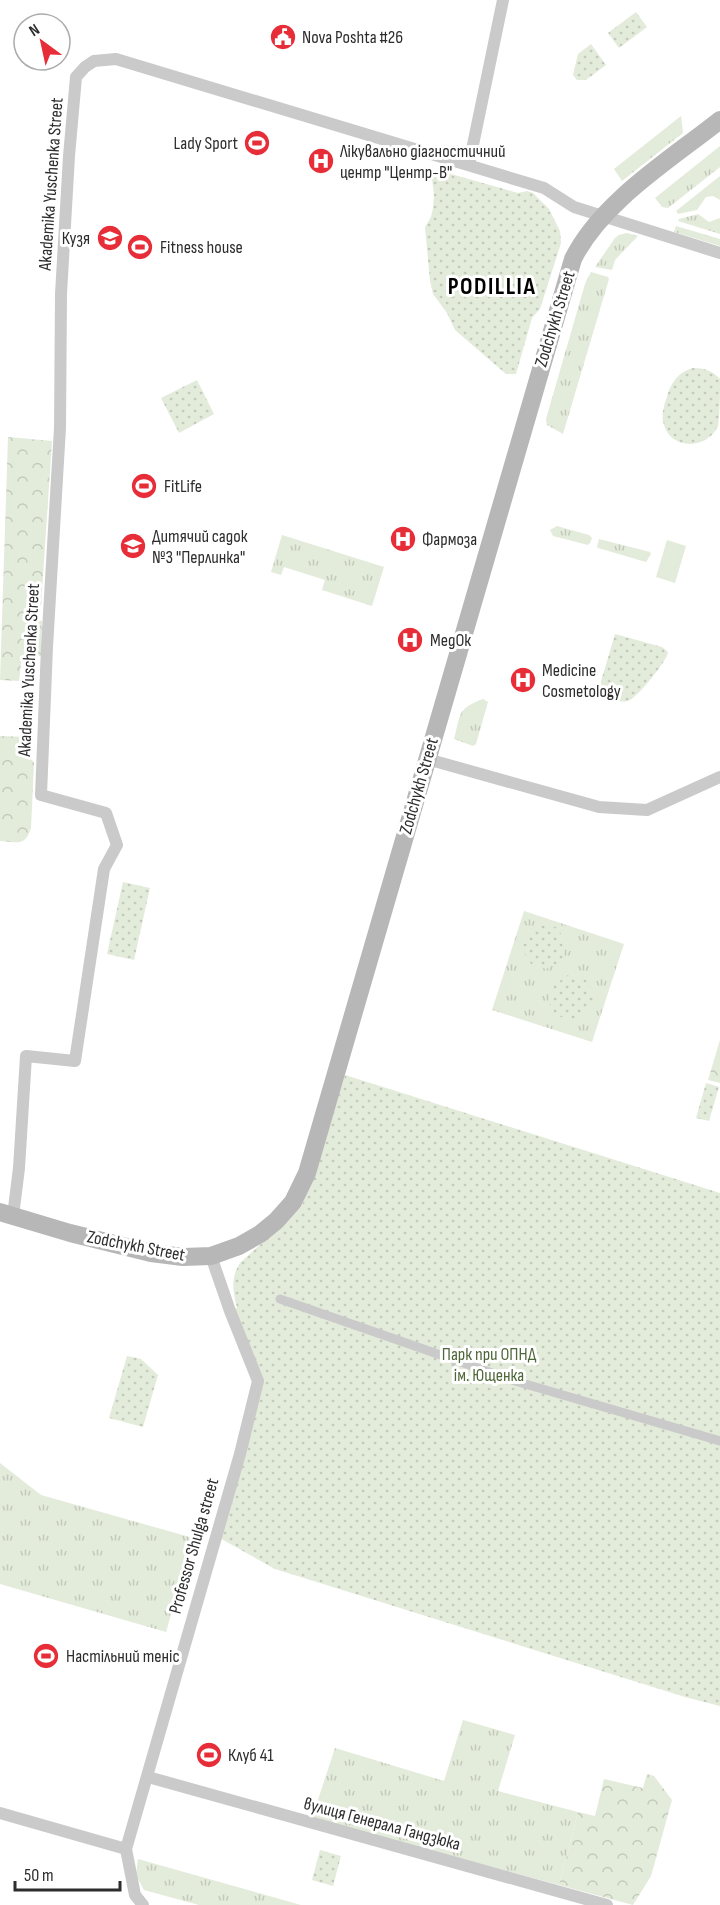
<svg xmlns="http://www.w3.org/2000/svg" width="720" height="1905" font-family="'Sofia Sans Condensed',sans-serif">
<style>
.grass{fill:url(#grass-tufts)}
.forest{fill:url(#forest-crowns)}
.park{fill:url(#park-dots)}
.garden{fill:#e3ebda}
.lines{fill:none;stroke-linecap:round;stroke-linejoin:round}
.pedestrian{stroke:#cacaca;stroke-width:9}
.minor{stroke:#cacaca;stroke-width:12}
.secondary{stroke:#b7b7b7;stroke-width:18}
.labels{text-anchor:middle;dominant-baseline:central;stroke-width:6;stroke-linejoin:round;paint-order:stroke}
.poi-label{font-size:18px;fill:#2d2d2d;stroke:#fff;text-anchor:start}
.street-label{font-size:18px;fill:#2d2d2d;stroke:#fff}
.park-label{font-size:18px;fill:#4f683a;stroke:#fff}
.district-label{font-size:24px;font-weight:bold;letter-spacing:1.5px;fill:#000;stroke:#fff}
</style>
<defs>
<pattern id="grass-tufts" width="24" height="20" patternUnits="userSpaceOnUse" patternTransform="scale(1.5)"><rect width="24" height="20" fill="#e3ebda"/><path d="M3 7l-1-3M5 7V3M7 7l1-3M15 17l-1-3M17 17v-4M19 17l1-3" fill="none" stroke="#c3cabb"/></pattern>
<pattern id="forest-crowns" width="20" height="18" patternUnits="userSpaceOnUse" patternTransform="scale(1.5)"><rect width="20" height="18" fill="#e3ebda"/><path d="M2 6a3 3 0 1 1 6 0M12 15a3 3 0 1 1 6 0" fill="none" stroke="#c3cabb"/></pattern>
<pattern id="park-dots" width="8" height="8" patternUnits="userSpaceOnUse" patternTransform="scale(1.5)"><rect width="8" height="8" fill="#e3ebda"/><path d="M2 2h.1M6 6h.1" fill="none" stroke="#c3cabb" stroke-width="1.8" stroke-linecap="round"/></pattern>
</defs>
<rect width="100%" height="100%" fill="#fff"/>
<g class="grass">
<polygon points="681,116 683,133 622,181 614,169"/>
<polygon points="720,146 720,167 668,208 662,207 655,198"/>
<polygon points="720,176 720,200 713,196 706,197 697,210 678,214 676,211"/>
<polygon points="698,214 709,222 720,218 720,234 678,221 679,219"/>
<polygon points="676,226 720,239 720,246 674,232"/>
<polygon points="627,233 638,236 615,260 612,270 595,267 615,238 619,235"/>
<polygon points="591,272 608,277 609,279 563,434 547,425 546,419 585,284"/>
<polygon points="557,526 589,535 592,538 590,543 588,545 553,536 550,530"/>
<polygon points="282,535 384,567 372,606 322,590 325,580 284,567 281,575 271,572"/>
<polygon points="599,539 650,552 651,554 646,562 598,548 597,547"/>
<path d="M483 699 488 702 476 744 473 746 454 739C461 713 457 709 483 699Z"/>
<polygon points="524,911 624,944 592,1042 492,1010"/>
<polygon points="0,1463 41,1495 193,1538 166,1632 0,1584"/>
<polygon points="463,1720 515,1735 498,1791 578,1812 559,1885 312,1818 335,1748 444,1781"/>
<polygon points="138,1859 301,1905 199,1905 144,1890 136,1875"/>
</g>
<g class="forest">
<polygon points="8,437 52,441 41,606 35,606 33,620 42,621 41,656 22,655 19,681 0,680"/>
<path d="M0 736 28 737 29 756 34 763 31 828C25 847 17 842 0 841Z"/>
<polygon points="720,1040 720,1083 708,1080"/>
<polygon points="647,1774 654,1776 672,1800 651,1876 633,1905 559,1885 578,1812 595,1816 604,1779 643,1788"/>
</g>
<g class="park">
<polygon points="636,12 647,27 619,48 608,33"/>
<polygon points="591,44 606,65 586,80 577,80 573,75 578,54"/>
<polygon points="437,170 518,193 527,191 533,193 549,209 560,231 561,243 540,309 532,318 516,374 506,374 455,330 447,313 433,294 430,281 425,227 431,217 433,208 434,194 431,173"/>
<path d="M693 368C704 368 713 371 720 379 720 393 720 413 718 426 708 449 672 451 664 425 660 414 665 404 668 393 673 380 679 372 693 368Z"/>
<polygon points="197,380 214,414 179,433 161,398"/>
<path d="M615 634 662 647 668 652C668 660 638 696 630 700 621 704 610 699 601 696L599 688Z"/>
<polygon points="123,882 150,888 134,960 107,954"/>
<polygon points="544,923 558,928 566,944 563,960 546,969 531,964 521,946 528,930"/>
<polygon points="568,975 586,980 595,997 589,1012 574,1021 555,1015 548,1001 554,985"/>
<path d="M345 1075 720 1193V1706L685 1697 275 1569 216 1536 258 1381 230 1311 237 1308C233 1291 230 1279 240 1263L301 1207 315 1175Z"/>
<polygon points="706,1083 719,1087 709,1121 696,1118"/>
<polygon points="127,1356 141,1359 158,1375 143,1427 109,1418"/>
<polygon points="320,1850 341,1856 333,1886 312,1880"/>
</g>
<polygon class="garden" points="667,540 686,546 675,583 656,577"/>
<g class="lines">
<polyline class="pedestrian" points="280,1299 515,1381 720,1441"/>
<g class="minor">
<polyline points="469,164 503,0"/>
<polyline points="427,759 599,807 647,810 720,777"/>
<polyline points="13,1216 19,1168 26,1056 75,1061 104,869 117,845 106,813 41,795 47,647 60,428 61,294 69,156 76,77 85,67 94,61 116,59 544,188 574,207 720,253"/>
<polyline points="148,1777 607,1905"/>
<polyline points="0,1813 126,1849"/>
<polyline points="143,1905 135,1895 126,1849 240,1454 258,1381 230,1311 211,1256"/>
</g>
<path class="secondary" d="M0 1212 70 1233 151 1253 183 1257 211 1256 239 1246 260 1234 276 1221 293 1202 307 1173 573 259C601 202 671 159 720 120"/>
</g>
<defs>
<g id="civic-disc" transform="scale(1.35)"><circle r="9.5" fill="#e62d38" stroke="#fff"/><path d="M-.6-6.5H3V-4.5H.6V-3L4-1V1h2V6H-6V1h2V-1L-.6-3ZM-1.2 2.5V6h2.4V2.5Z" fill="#fff"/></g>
<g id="stadium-disc" transform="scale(1.35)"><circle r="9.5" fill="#e62d38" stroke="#fff"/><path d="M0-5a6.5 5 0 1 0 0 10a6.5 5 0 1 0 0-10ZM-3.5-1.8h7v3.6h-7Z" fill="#fff"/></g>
<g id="hospital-disc" transform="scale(1.35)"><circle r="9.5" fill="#e62d38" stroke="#fff"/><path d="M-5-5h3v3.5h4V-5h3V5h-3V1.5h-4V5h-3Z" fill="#fff"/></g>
<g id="school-disc" transform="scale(1.35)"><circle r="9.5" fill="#e62d38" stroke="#fff"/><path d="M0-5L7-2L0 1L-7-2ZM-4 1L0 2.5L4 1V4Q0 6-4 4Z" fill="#fff"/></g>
</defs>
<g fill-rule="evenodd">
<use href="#civic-disc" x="283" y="37"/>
<use href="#stadium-disc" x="257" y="143"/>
<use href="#hospital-disc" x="321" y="161"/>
<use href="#school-disc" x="110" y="238"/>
<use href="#stadium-disc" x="140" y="247"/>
<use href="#stadium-disc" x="144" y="486"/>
<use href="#hospital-disc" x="403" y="539"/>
<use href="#school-disc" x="133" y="546"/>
<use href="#hospital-disc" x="410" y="640"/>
<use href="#hospital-disc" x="523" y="680"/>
<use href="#stadium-disc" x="46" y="1656"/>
<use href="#stadium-disc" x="209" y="1755"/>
</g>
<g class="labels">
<g class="poi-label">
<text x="302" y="37">Nova Poshta #26</text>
<text x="238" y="143" text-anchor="end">Lady Sport</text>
<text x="340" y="151">Лікувально діагностичний<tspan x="340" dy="21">центр "Центр-В"</tspan></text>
<text x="90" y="238" text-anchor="end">Кузя</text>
<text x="160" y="247">Fitness house</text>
<text x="164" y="486">FitLife</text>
<text x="152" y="536">Дитячий садок<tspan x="152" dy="21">№3 "Перлинка"</tspan></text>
<text x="422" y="539">Фармоза</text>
<text x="430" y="640">МедОк</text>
<text x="542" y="670">Medicine<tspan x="542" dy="21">Cosmetology</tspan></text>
<text x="66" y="1656">Настільний теніс</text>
<text x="228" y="1755">Клуб 41</text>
</g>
<g class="street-label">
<text transform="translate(51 184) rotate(-86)">Akademika Yuschenka Street</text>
<text transform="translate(555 319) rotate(-73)">Zodchykh Street</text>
<text transform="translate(29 670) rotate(-87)">Akademika Yuschenka Street</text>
<text transform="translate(419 786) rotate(-74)">Zodchykh Street</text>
<text transform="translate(136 1246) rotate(11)">Zodchykh Street</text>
<text transform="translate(194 1546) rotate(-74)">Professor Shulga street</text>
<text transform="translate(382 1824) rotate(15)">вулиця Генерала Гандзюка</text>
</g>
<g class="park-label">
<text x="489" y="1354">Парк при ОПНД<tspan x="489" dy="21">ім. Ющенка</tspan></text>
</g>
<g class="district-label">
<text x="492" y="286">PODILLIA</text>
</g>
</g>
<g transform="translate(42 42) rotate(327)"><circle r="28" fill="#ffffff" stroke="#ababab" stroke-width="1.5"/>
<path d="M0-4.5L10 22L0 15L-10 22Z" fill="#e62d38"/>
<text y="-9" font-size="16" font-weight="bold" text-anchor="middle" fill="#2d2d2d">N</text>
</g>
<path d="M15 1881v9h105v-9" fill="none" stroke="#2d2d2d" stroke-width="3"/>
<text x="24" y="1881" font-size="18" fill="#2d2d2d" stroke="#ffffff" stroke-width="4.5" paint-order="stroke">50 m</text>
</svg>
